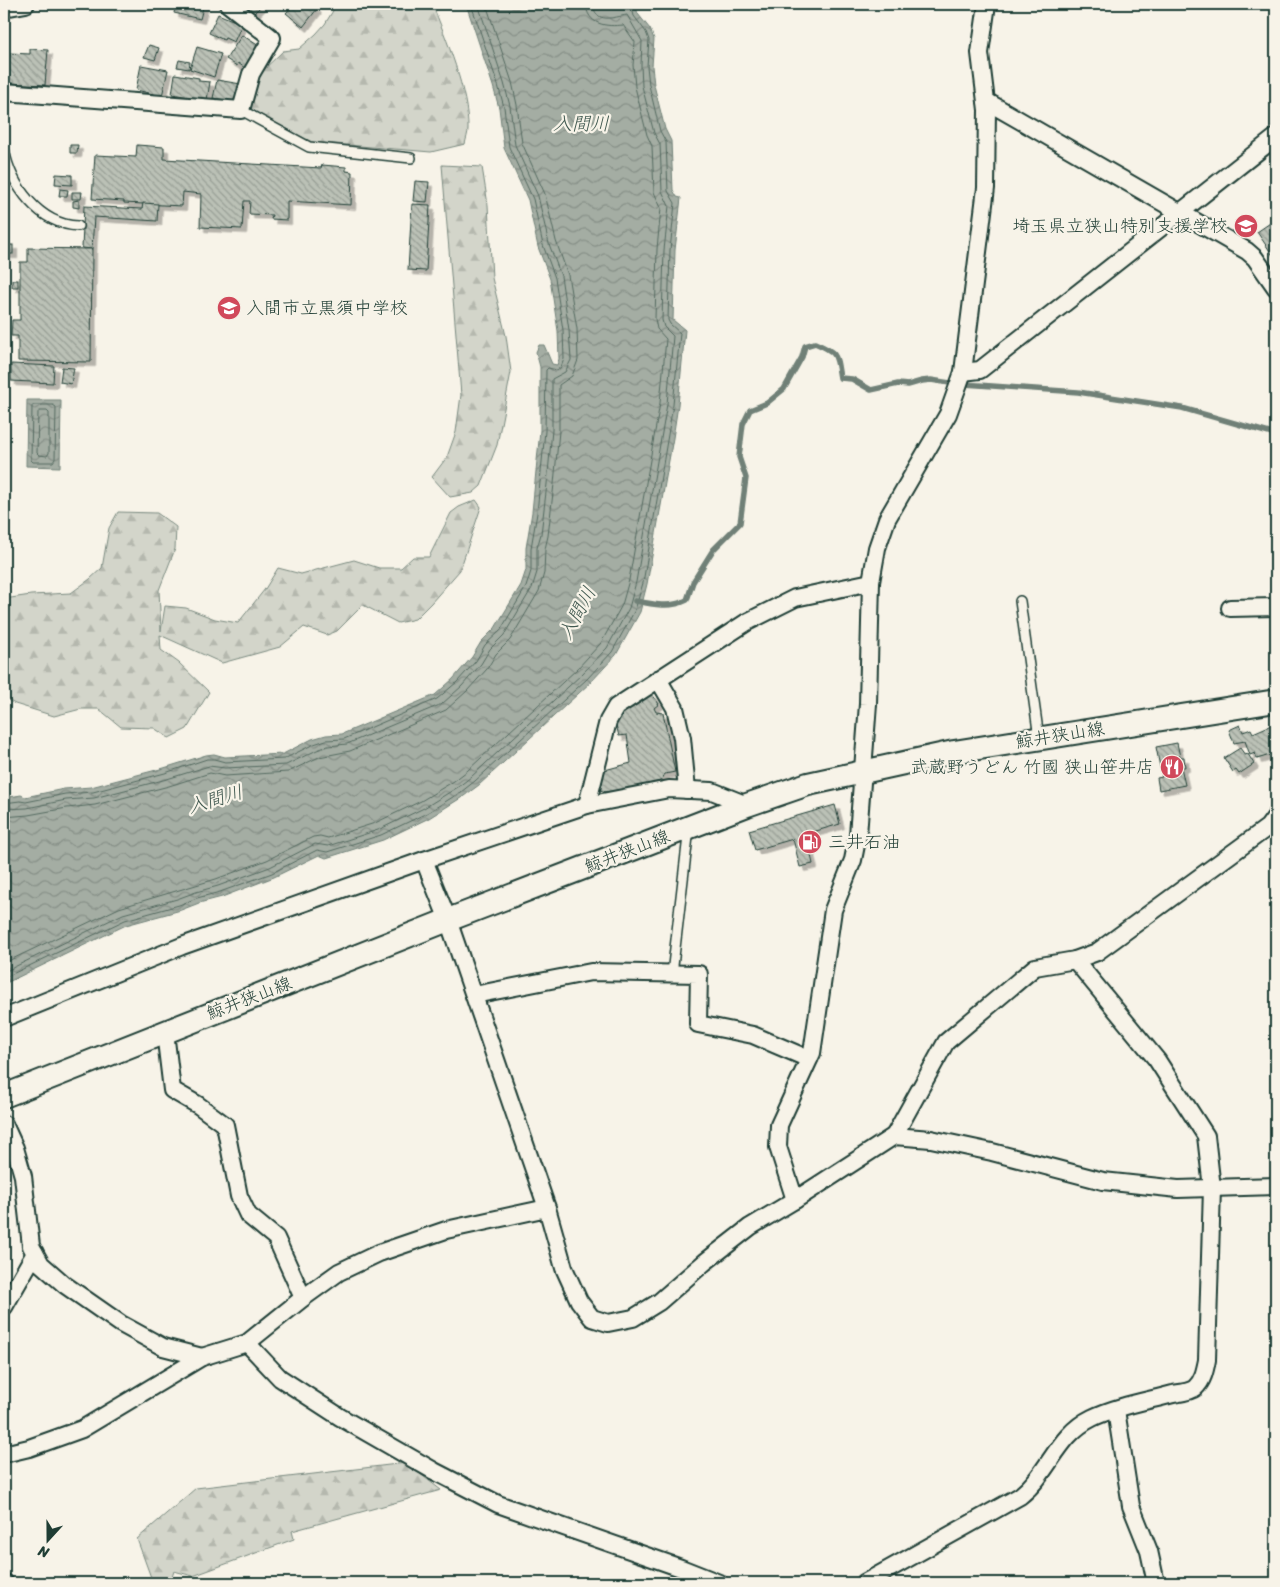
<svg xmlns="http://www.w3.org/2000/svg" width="1280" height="1587" font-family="Sriracha,'Klee One',sans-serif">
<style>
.forest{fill:url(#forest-firs);stroke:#79897f}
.water{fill:url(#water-waves);stroke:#6f8077}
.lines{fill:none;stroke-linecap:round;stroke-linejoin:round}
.shore{stroke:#546a60;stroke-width:1}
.stream{stroke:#6f8077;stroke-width:5.5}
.building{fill:url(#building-back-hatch);stroke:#1f3d34;filter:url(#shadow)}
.service-casing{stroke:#1f3d34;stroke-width:12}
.minor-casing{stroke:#1f3d34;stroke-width:20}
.secondary-casing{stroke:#1f3d34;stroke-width:26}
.service{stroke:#f7f3e8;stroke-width:9}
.minor{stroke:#f7f3e8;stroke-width:16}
.secondary{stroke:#f7f3e8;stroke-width:22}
.labels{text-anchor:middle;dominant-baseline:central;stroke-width:4.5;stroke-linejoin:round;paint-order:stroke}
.poi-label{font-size:18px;fill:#1f3d34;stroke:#f7f3e8;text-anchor:end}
.street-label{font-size:18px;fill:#1f3d34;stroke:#f7f3e8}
.water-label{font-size:19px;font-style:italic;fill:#405950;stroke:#f7f3e8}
</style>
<defs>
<pattern id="forest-firs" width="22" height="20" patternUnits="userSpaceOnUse" patternTransform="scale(1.25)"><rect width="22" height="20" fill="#d3d5ca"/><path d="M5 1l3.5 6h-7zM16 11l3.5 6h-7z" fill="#b5b8ae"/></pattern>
<pattern id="water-waves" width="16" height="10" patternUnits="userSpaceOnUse" patternTransform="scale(1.25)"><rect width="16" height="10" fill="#a4ada3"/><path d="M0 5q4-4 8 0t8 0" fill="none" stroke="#858e86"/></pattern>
<pattern id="building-back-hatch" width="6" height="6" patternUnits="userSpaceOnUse" patternTransform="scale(1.25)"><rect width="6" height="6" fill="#bbc1b6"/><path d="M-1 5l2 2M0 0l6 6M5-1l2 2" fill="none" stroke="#979e95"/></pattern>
<filter id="shadow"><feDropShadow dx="4.5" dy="4.5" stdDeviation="0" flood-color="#0004"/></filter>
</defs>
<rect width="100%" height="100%" fill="#f7f3e8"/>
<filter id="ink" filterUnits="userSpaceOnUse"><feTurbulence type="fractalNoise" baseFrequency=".02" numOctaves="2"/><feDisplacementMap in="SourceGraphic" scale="10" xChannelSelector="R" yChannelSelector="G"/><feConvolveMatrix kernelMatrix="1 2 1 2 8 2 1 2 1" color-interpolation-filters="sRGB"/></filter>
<g filter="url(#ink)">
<g class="forest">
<path d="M337 4H432C446 37 469 94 468 129 468 134 466 139 465 144L431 152 312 142 248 108 257 76 283 51 299 49 316 34 325 24Z"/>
<polygon points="442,165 482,167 488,205 492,278 506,336 511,372 497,445 481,486 473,493 450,497 432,477 447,457 456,432 461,395"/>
<polygon points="476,500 481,507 460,570 431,603 415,619 398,623 363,605 337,631 327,635 304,627 280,647 222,663 160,635 161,650 179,663 209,692 187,729 169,738 154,728 121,727 99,709 81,709 54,716 15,704 4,698 4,599 31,595 71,593 90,579 102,568 109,528 118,512 157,513 176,527 175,549 159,590 161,631 165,606 186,608 215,619 238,623 265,589 278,568 301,574 354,560 379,568 401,568 413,557 429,557 451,513 459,507"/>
<polygon points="406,1463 441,1490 292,1531 294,1539 193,1576 174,1571 170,1583 153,1583 137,1539 196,1488"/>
</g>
<g class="water">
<polygon points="466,4 603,4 606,7 614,7 620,4 635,4 638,14 650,29 654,39 652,66 654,85 665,129 671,141 673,190 677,197 681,198 675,250 673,320 685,330 678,405 673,438 647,584 640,612 616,655 591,682 479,785 464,796 429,818 383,840 326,858 319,855 274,877 222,897 199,903 181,910 126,925 4,984 4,798 21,795 25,797 64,789 91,787 164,768 206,755 214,754 225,757 283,754 312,739 326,735 342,734 435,695 453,679 472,657 481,642 495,628 521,585 526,570 526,548 532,512 540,430 540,367 536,352 539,345 544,345 552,364 557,365 559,359 558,331 550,279 538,247 528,200 504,148 499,108 493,86"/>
<polygon points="27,400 61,400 60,467 26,466"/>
</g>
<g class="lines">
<g class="shore">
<polygon points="34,405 53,405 56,407 55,459 53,462 33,462 31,460 32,407"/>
<polygon points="40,411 47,411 49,413 49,453 47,456 39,455 37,453 38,413"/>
<polyline points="4,803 20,801 26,802 65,794 93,792 165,773 207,759 214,759 225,762 284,759 314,744 326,740 344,739 437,699 457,682 476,661 485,645 500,631 526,587 531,571 531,548 537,513 545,431 546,370 548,368 557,370 561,367 564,359 563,330 555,278 543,245 533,199 509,147 504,107 498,85 471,4"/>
<polyline points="4,809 27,808 66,800 94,798 167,779 209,766 225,768 286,765 317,750 328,746 347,744 442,704 462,686 481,664 490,649 504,635 532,588 537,572 537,548 541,534 547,484 552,430 552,379 565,372 571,360 569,330 561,276 549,244 538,196 515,145 510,106 504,83 478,4"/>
<polyline points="4,817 28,815 67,808 95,805 169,786 210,773 225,776 288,772 319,757 350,751 446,710 467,691 487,669 496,654 510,640 539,591 544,573 545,549 548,536 554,484 559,431 559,385 572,376 578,360 577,329 568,275 556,241 545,194 522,143 517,105 512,82 486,4"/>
<path d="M4 963 119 908 216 879 267 860 313 837 320 836 328 838 375 823 421 801 454 781 467 771 577 669 601 643 622 605 629 580 660 403 666 339 657 329 655 319 657 249 661 208 654 192 652 146 647 135 635 87 633 65 635 42 623 25C606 27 587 25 586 4"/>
<path d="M4 972 123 914 177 899 196 892 218 886 270 867 315 844 328 846 378 830 424 808 458 787 471 777 582 674 607 648 629 608 636 582 667 404 673 336 664 327 662 320 664 250 669 206 662 191 660 144 654 133 642 86 641 65 642 41 627 15C614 17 595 25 593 4"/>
<polyline points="4,978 125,920 179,905 197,898 220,892 272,873 317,850 327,852 381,835 427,813 461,792 475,781 587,679 612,652 635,610 643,583 673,405 680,333 670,324 668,320 670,250 675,203 668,191 666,142 660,131 649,85 647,66 649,40 646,32 634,16 631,4"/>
</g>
<path class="stream" d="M635 601C654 604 669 609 687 600L693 582 713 550 740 523 746 478 739 457 743 424 750 410 767 403 784 389 802 357 805 346 815 343C838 353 836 354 840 378L852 379 871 390 898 384 908 385 922 381 931 380 950 383 1078 392 1182 408 1276 435"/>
</g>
<g class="building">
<polygon points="176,4 204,4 200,19 174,13"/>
<polygon points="246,4 263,4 253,14 244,6"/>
<polygon points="294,4 309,4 317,9 303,27 286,13"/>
<polygon points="218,14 242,24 234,42 225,38 224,40 209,33"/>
<polygon points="242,35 259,46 245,68 238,63 237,66 226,59"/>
<polygon points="149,45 159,48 155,60 144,57"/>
<polygon points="197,47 221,54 214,77 190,69"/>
<polygon points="30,49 48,50 45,85 7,83 9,53 30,54"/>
<polygon points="179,60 190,62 189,69 177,67"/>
<polygon points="141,65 168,70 162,96 136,90"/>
<polygon points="175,74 199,78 199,81 210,82 207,100 172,94"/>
<polygon points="217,80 241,84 238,102 213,98"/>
<polygon points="70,145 78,145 77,153 70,153"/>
<polygon points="137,145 164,147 164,159 321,168 322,165 346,167 346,171 352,172 351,205 287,201 287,220 271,219 272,215 249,214 250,201 244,201 242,229 200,227 201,194 183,192 182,206 124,203 124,201 92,199 95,155 136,157"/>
<polygon points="56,174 72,175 72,185 55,184"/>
<polygon points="415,181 429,182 427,202 413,201"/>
<polygon points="60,189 68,190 67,196 59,196"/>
<polygon points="72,192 82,192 81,199 72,199"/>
<polygon points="79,200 79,208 73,207 73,201"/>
<polygon points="143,203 158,204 157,221 94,217 92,249 82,248 84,206 142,209"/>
<polygon points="412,204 430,205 426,271 408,270"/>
<polygon points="1276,219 1276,260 1257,232"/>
<rect x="5" y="245" width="8" height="9"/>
<polygon points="28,248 92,249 91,362 18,361 18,336 11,336 12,320 20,320 20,262 28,262"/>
<rect x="12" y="280" width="6" height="7"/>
<polygon points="11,364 54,366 53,383 11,381"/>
<polygon points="62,367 74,368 71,384 60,382"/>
<polygon points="652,694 659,704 654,708 656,712 663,713 675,772 665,774 661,781 608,793 600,790 599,783 601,771 631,763 627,735 619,736 614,718 622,716 621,713 626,709 634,706 633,704 640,700 642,701"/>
<polygon points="1276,723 1276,756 1272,759 1270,755 1257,759 1255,753 1250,755 1245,741 1234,743 1229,730 1240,725 1243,732 1251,729 1253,733"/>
<polygon points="1177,743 1180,757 1184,757 1185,767 1181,767 1185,785 1159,790 1157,778 1162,777 1156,747"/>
<polygon points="1240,748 1245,755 1248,754 1254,764 1239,774 1236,770 1233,772 1224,758"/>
<polygon points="835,805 840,824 806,834 813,864 800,867 793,839 755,850 749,830"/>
</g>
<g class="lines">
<g class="service-casing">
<g id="service">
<polyline points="241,110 309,147 411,158"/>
<path d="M4 149C11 186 39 224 78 226"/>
<polyline points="1020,601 1039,738"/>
<polyline points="672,974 689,828"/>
</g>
</g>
<g class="minor-casing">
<g id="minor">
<polyline points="4,8 26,4"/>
<polyline points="4,92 241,110 251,74 272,38 228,4"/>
<polyline points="986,101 1247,251 1255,258 1276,288"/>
<polyline points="963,372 980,370 1276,137"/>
<polyline points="1230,608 1276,607"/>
<polyline points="658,679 675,708 682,738 687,790"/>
<polyline points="587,805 608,721 616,707 747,622 795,598 871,582"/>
<polyline points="424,860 448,920 547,1208"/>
<polyline points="474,995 591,972 699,974 698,1024 753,1035 809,1059"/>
<polyline points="4,1018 182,946 424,860 587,805 669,789 712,791 747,805"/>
<polyline points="165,1032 172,1090 198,1105 225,1125 239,1196 248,1215 276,1238 303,1298"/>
<polyline points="4,1124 15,1148 23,1176 31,1246 41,1264 65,1285 121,1324 163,1347 202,1357"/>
<polyline points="894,1136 946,1042 1035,967 1075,960 1097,952 1268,827 1276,816"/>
<polyline points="795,1200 778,1147 779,1125 812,1053 833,910 853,860 858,835 868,704 871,582 877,548 887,519 948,414 963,372 986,188 987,110 980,53 987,4"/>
<polyline points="4,1307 35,1253"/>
<polyline points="247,1343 280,1378 340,1417 434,1471 498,1504 681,1568 719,1583"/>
<polyline points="1116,1410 1131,1506 1149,1551 1156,1583"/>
<polyline points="4,1454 29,1448 82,1429 202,1357 247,1343 303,1298 339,1272 379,1253 446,1230 547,1208 564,1268 579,1301 592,1318 608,1323 633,1318 659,1302 705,1262 750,1227 795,1200 894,1136 931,1139 992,1152 1103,1181 1178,1189 1276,1186"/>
<polyline points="4,1582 5,1583"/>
<path d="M864 1583 1020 1496C1050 1472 1057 1435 1092 1418 1117 1406 1147 1401 1173 1394 1179 1393 1190 1392 1195 1388 1203 1381 1205 1370 1207 1360L1212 1188 1206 1136 1157 1060 1075 960"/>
</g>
</g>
<g class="secondary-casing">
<polyline id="secondary" points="4,1096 448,920 747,805 808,784 954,752 1276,701"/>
</g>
<use href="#service" class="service"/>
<use href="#minor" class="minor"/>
<use href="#secondary" class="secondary"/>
</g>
</g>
<defs>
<g id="school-disc" transform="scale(1.25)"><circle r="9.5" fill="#d1495b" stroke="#f7f3e8"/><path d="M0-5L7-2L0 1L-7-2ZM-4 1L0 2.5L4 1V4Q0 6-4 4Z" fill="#fff"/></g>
<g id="restaurant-disc" transform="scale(1.25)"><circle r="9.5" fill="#d1495b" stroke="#f7f3e8"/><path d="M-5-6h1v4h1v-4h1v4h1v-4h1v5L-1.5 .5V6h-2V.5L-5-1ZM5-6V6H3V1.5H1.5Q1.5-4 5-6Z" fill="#fff"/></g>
<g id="fuel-disc" transform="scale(1.25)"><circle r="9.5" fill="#d1495b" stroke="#f7f3e8"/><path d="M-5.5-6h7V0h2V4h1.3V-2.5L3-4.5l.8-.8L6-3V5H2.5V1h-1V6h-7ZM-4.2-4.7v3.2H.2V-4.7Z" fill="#fff"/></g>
</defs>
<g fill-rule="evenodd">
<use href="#school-disc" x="1246" y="226"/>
<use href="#school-disc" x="229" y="308"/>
<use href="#restaurant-disc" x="1172" y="767"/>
<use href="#fuel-disc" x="810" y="842"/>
</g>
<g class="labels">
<g class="poi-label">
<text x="1228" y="226">埼玉県立狭山特別支援学校</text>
<text x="246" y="308" text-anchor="start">入間市立黒須中学校</text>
<text x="1154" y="767">武蔵野うどん 竹國 狭山笹井店</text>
<text x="828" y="842" text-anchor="start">三井石油</text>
</g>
<g class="street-label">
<text transform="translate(1060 735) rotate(-9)">鯨井狭山線</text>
<text transform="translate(627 851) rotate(-21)">鯨井狭山線</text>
<text transform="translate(249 998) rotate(-21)">鯨井狭山線</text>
</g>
<g class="water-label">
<text x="581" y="123">入間川</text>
<text transform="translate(577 613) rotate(-62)">入間川</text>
<text transform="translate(215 799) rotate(-17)">入間川</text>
</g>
</g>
<rect width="1280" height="1587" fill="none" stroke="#f7f3e8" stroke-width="20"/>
<rect x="10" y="10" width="1260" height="1567" fill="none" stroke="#1f3d34" stroke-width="2" filter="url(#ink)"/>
<g transform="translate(48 1540) rotate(201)" stroke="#f7f3e8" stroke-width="4" paint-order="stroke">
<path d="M0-4L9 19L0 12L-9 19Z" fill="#1f3d34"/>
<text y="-8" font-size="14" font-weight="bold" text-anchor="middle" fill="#1f3d34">N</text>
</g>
</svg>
